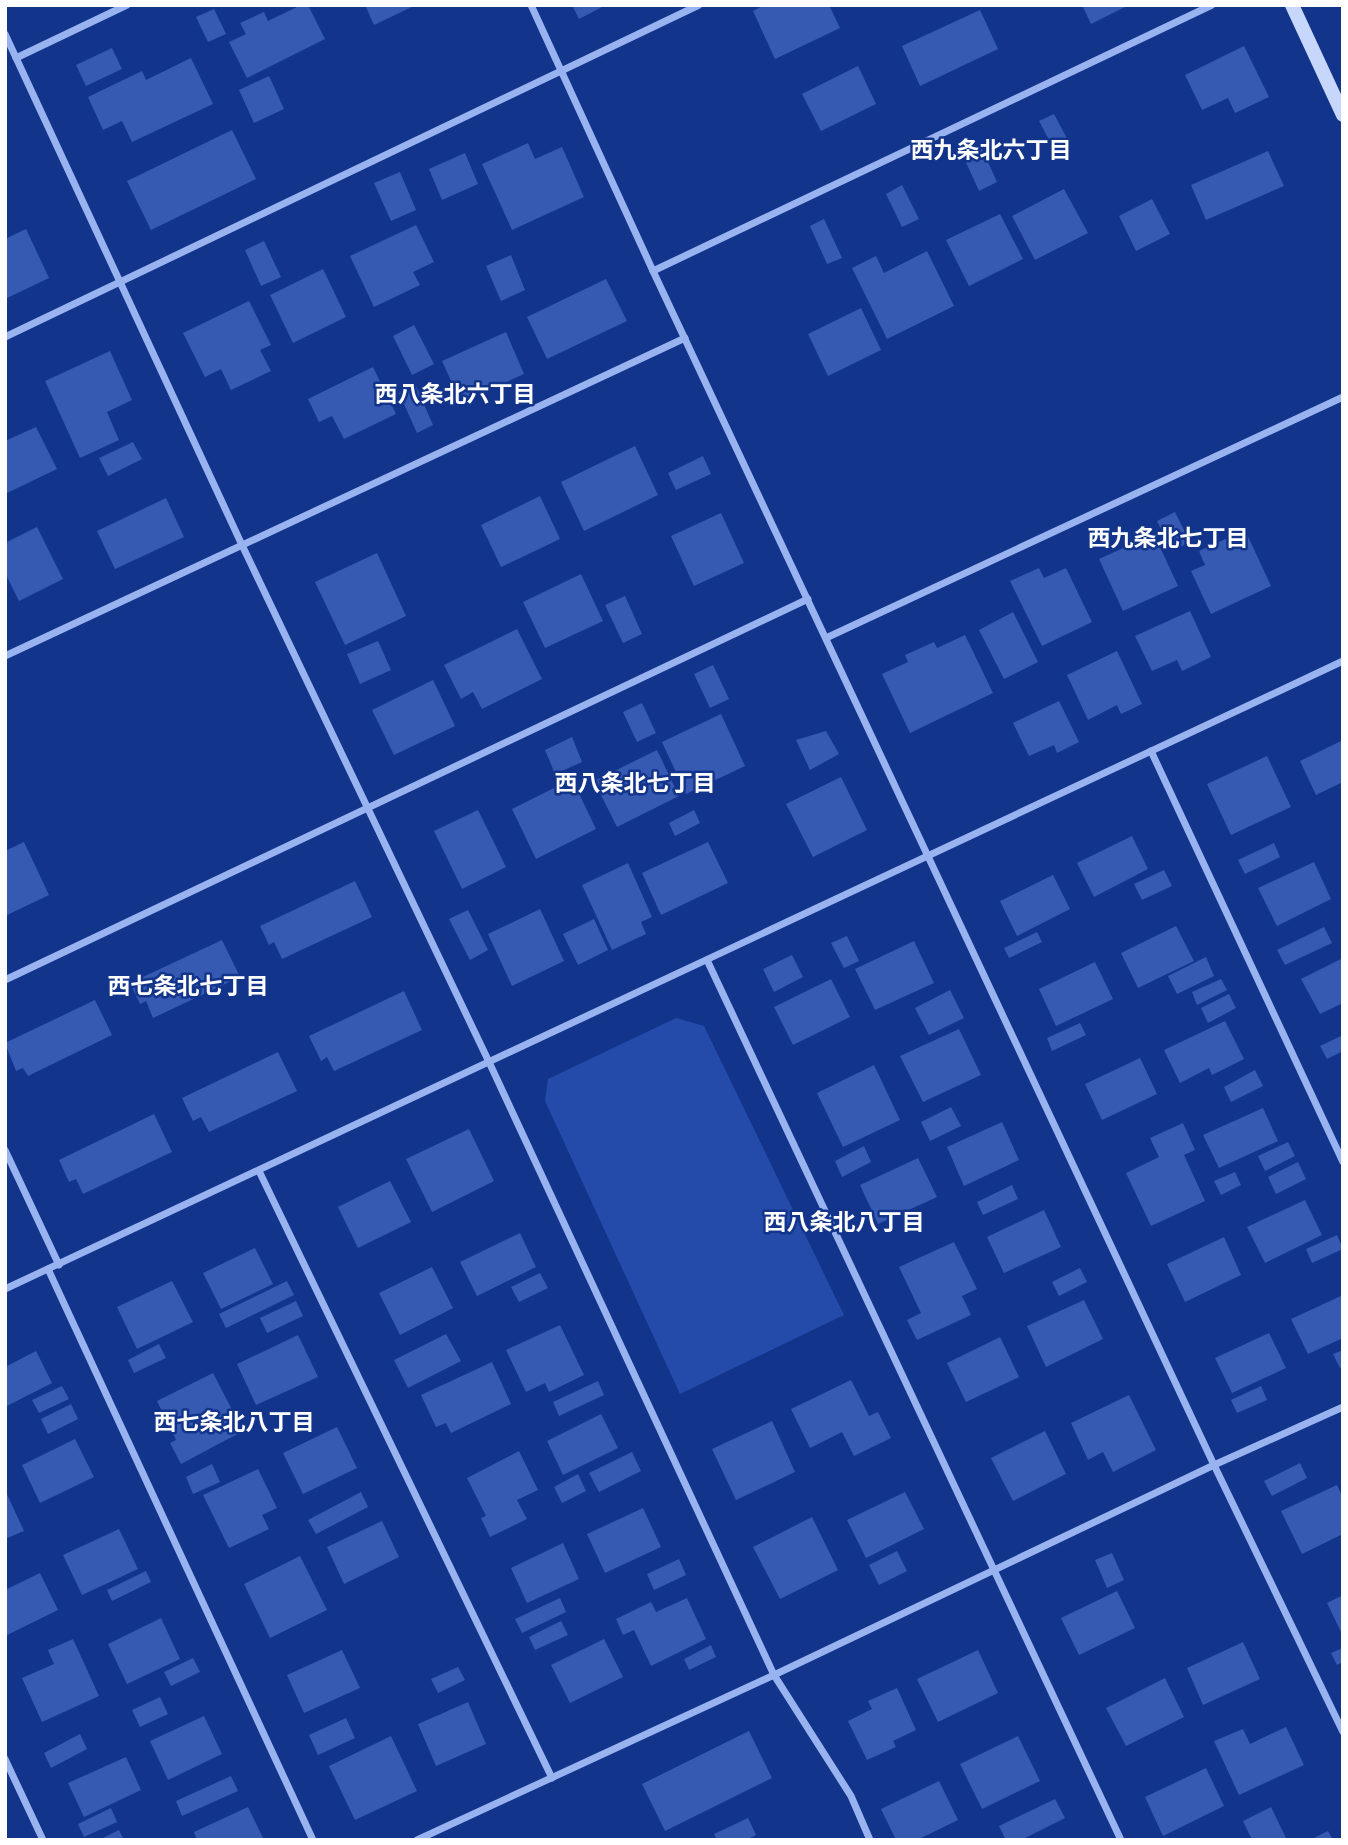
<svg xmlns="http://www.w3.org/2000/svg" width="1348" height="1845" font-family="'Sofia Sans Condensed','Noto Sans JP',sans-serif">
<style>
.green{fill:#244baa}
.building{fill:#3659b2}
.lines{fill:none;stroke-linecap:round;stroke-linejoin:round}
.street{stroke:#99b3f1;stroke-width:7}
.secondary{stroke:#c7d6fb;stroke-width:14}
.labels{text-anchor:middle;dominant-baseline:central;stroke-width:5;stroke-linejoin:round;paint-order:stroke}
.neighbourhood-label{font-size:23px;font-weight:bold;fill:#fff;stroke:#12348b}
</style>
<rect width="100%" height="100%" fill="#12348b"/>
<polygon class="green" points="676,1018 704,1026 844,1315 680,1394 545,1101 548,1079"/>
<g class="building">
<polygon points="301,5 308,5 325,39 247,78 229,42 246,34 240,23 264,12 268,21"/>
<polygon points="365,5 416,5 374,25"/>
<polygon points="572,5 606,5 579,19"/>
<polygon points="764,5 829,5 840,28 775,59 753,11"/>
<polygon points="1082,5 1129,5 1091,24"/>
<polygon points="214,9 226,34 208,42 196,17"/>
<polygon points="980,10 998,49 920,86 902,46"/>
<polygon points="1244,46 1269,97 1235,113 1228,98 1202,110 1185,75"/>
<polygon points="112,48 122,69 86,86 76,65"/>
<polygon points="191,58 213,104 132,142 122,121 103,130 88,97 142,71 146,80"/>
<polygon points="858,66 876,104 821,131 802,94"/>
<polygon points="269,76 284,109 254,123 239,90"/>
<polygon points="1054,114 1071,146 1056,153 1039,121"/>
<polygon points="232,130 256,179 151,230 127,181"/>
<polygon points="528,143 535,159 562,147 584,197 512,230 482,164"/>
<polygon points="982,149 997,182 979,191 964,158"/>
<polygon points="1268,151 1284,186 1206,220 1191,185"/>
<polygon points="465,153 478,184 442,200 429,169"/>
<polygon points="400,172 416,210 391,221 374,183"/>
<polygon points="902,185 919,219 902,227 886,194"/>
<polygon points="1064,189 1088,233 1035,260 1012,216"/>
<polygon points="1152,199 1170,234 1136,251 1119,216"/>
<polygon points="1000,214 1023,259 969,286 946,240"/>
<polygon points="824,219 842,258 827,264 810,226"/>
<polygon points="416,225 434,262 413,272 420,285 374,307 350,256"/>
<polygon points="26,229 49,278 5,299 5,239"/>
<polygon points="264,241 281,277 261,286 245,250"/>
<polygon points="927,251 954,306 887,339 852,268 876,256 884,273"/>
<polygon points="511,255 525,290 501,301 486,266"/>
<polygon points="323,269 346,317 293,343 270,295"/>
<polygon points="606,279 627,321 547,359 527,317"/>
<polygon points="249,301 271,345 260,350 271,371 231,390 221,369 205,377 183,333"/>
<polygon points="861,308 881,350 828,376 808,334"/>
<polygon points="414,325 434,364 412,375 393,336"/>
<polygon points="506,332 524,374 461,403 442,361"/>
<polygon points="110,351 132,400 107,412 119,440 80,458 45,381"/>
<polygon points="373,367 396,414 344,439 332,416 319,422 308,399"/>
<polygon points="416,386 433,425 417,433 399,393"/>
<polygon points="36,427 57,469 5,494 5,441"/>
<polygon points="133,442 142,459 108,476 99,458"/>
<polygon points="635,446 658,495 584,531 561,482"/>
<polygon points="703,456 711,474 676,490 668,473"/>
<polygon points="540,496 560,539 501,567 481,525"/>
<polygon points="166,498 184,537 115,569 97,531"/>
<polygon points="1175,512 1190,542 1172,551 1157,521"/>
<polygon points="721,513 744,563 694,586 671,536"/>
<polygon points="37,527 63,579 19,601 5,573 5,543"/>
<polygon points="1245,530 1271,586 1211,614 1191,571 1205,565 1199,551"/>
<polygon points="1154,534 1178,586 1123,611 1099,559"/>
<polygon points="377,553 406,616 345,645 315,582"/>
<polygon points="1039,568 1044,578 1066,568 1092,622 1042,646 1010,581"/>
<polygon points="581,574 603,621 545,648 523,602"/>
<polygon points="625,596 642,634 623,643 605,605"/>
<polygon points="1190,611 1211,657 1182,671 1177,660 1152,671 1135,636"/>
<polygon points="1013,612 1038,662 1004,679 979,630"/>
<polygon points="517,629 542,679 482,709 473,692 461,699 444,665"/>
<polygon points="965,635 993,693 910,733 882,674 908,662 905,655 934,642 937,648"/>
<polygon points="378,641 391,670 360,684 347,654"/>
<polygon points="1117,651 1142,704 1121,714 1117,705 1088,720 1067,675"/>
<polygon points="713,665 729,699 710,708 694,674"/>
<polygon points="433,680 455,726 394,755 372,710"/>
<polygon points="1059,701 1079,742 1057,753 1054,745 1029,756 1013,723"/>
<polygon points="642,703 656,733 637,742 623,712"/>
<polygon points="721,714 745,766 686,794 662,742"/>
<polygon points="826,731 839,754 810,770 796,740"/>
<polygon points="572,737 582,762 555,774 545,750"/>
<polygon points="1343,740 1343,782 1316,795 1300,761"/>
<polygon points="657,750 679,796 617,827 594,781"/>
<polygon points="1267,756 1291,807 1231,835 1207,784"/>
<polygon points="841,777 867,830 813,857 786,804"/>
<polygon points="572,779 596,829 536,859 512,809"/>
<polygon points="478,810 506,867 462,889 434,831"/>
<polygon points="694,810 700,823 675,836 669,823"/>
<polygon points="1132,836 1148,869 1094,897 1077,863"/>
<polygon points="24,842 49,895 5,916 5,851"/>
<polygon points="708,842 728,883 661,915 642,873"/>
<polygon points="1274,843 1280,857 1245,874 1238,860"/>
<polygon points="1314,862 1331,899 1277,926 1258,888"/>
<polygon points="628,863 652,917 641,922 646,934 612,950 582,885"/>
<polygon points="1164,870 1172,886 1142,900 1134,884"/>
<polygon points="1053,875 1070,909 1017,936 1000,901"/>
<polygon points="355,881 372,917 282,959 274,942 269,945 260,926"/>
<polygon points="540,909 564,961 512,986 488,934"/>
<polygon points="468,910 488,950 470,960 449,919"/>
<polygon points="594,919 608,950 578,965 563,934"/>
<polygon points="1176,926 1194,961 1138,988 1121,953"/>
<polygon points="1324,927 1332,943 1285,965 1277,950"/>
<polygon points="1037,932 1042,942 1009,958 1004,948"/>
<polygon points="847,936 859,961 844,968 831,943"/>
<polygon points="222,940 240,977 153,1018 146,1001 140,1004 130,983"/>
<polygon points="914,941 934,983 875,1010 855,969"/>
<polygon points="792,955 803,977 774,992 763,969"/>
<polygon points="1206,957 1214,976 1177,994 1168,976"/>
<polygon points="1343,958 1343,1003 1320,1014 1301,979"/>
<polygon points="1095,962 1113,999 1056,1026 1039,989"/>
<polygon points="831,979 850,1017 793,1045 774,1007"/>
<polygon points="1221,979 1227,990 1197,1005 1192,992"/>
<polygon points="950,990 964,1018 929,1035 915,1008"/>
<polygon points="404,991 422,1030 334,1071 327,1057 321,1061 309,1036"/>
<polygon points="1229,994 1236,1008 1208,1023 1201,1008"/>
<polygon points="95,1000 112,1035 28,1076 23,1068 16,1071 5,1043"/>
<polygon points="1225,1021 1244,1059 1212,1075 1209,1068 1180,1083 1164,1050"/>
<polygon points="1080,1023 1086,1035 1052,1051 1047,1038"/>
<polygon points="959,1029 981,1075 923,1102 900,1056"/>
<polygon points="1343,1035 1343,1051 1327,1059 1320,1046"/>
<polygon points="278,1052 297,1091 209,1132 201,1117 193,1121 182,1098"/>
<polygon points="1140,1058 1157,1094 1102,1120 1085,1084"/>
<polygon points="874,1065 900,1120 843,1147 817,1093"/>
<polygon points="1255,1070 1263,1086 1231,1102 1224,1087"/>
<polygon points="951,1107 961,1126 930,1141 921,1122"/>
<polygon points="1263,1108 1278,1141 1219,1168 1203,1135"/>
<polygon points="154,1114 172,1152 83,1194 76,1179 69,1182 59,1160"/>
<polygon points="1002,1122 1019,1160 964,1186 947,1147"/>
<polygon points="1183,1123 1195,1150 1184,1155 1205,1201 1151,1226 1126,1173 1159,1157 1150,1138"/>
<polygon points="469,1129 494,1181 432,1212 406,1159"/>
<polygon points="1288,1142 1295,1156 1265,1171 1258,1156"/>
<polygon points="864,1146 871,1162 842,1177 835,1161"/>
<polygon points="918,1158 937,1197 878,1224 860,1185"/>
<polygon points="1298,1162 1306,1179 1276,1194 1268,1177"/>
<polygon points="1235,1172 1241,1185 1221,1195 1214,1181"/>
<polygon points="390,1181 411,1222 358,1248 338,1207"/>
<polygon points="1012,1185 1018,1199 983,1215 977,1202"/>
<polygon points="1305,1200 1322,1235 1265,1263 1247,1227"/>
<polygon points="1044,1210 1061,1247 1004,1273 987,1237"/>
<polygon points="520,1233 536,1267 477,1296 460,1262"/>
<polygon points="1337,1235 1343,1249 1312,1263 1306,1249"/>
<polygon points="1224,1237 1241,1275 1185,1302 1167,1264"/>
<polygon points="954,1242 977,1289 962,1296 971,1315 917,1340 907,1320 921,1313 899,1267"/>
<polygon points="255,1248 273,1284 221,1309 203,1273"/>
<polygon points="432,1267 453,1308 400,1335 379,1293"/>
<polygon points="1080,1268 1087,1282 1059,1296 1052,1282"/>
<polygon points="540,1273 548,1288 519,1302 511,1287"/>
<polygon points="172,1281 193,1322 137,1349 117,1307"/>
<polygon points="287,1281 294,1295 226,1328 219,1314"/>
<polygon points="1343,1295 1343,1338 1308,1354 1291,1319"/>
<polygon points="1084,1300 1103,1339 1046,1367 1027,1326"/>
<polygon points="296,1301 303,1316 267,1333 260,1318"/>
<polygon points="560,1325 584,1375 549,1392 545,1383 526,1392 506,1350"/>
<polygon points="1269,1333 1286,1368 1232,1393 1215,1358"/>
<polygon points="446,1334 461,1361 408,1388 394,1360"/>
<polygon points="298,1335 318,1377 256,1405 237,1364"/>
<polygon points="1000,1337 1019,1377 966,1402 947,1363"/>
<polygon points="159,1344 166,1358 134,1373 128,1360"/>
<polygon points="1343,1350 1343,1367 1340,1368 1333,1354"/>
<polygon points="36,1351 52,1383 5,1407 5,1367"/>
<polygon points="492,1362 511,1404 451,1433 446,1423 436,1427 421,1395"/>
<polygon points="213,1373 243,1431 181,1464 170,1443 176,1440 157,1401"/>
<polygon points="851,1380 869,1416 878,1412 891,1438 854,1456 842,1432 810,1448 791,1409"/>
<polygon points="598,1381 604,1395 559,1416 553,1402"/>
<polygon points="62,1386 69,1399 39,1413 32,1400"/>
<polygon points="1261,1386 1267,1400 1237,1413 1231,1400"/>
<polygon points="1129,1395 1156,1450 1113,1472 1103,1452 1088,1460 1071,1423"/>
<polygon points="71,1404 78,1419 48,1434 41,1419"/>
<polygon points="601,1414 618,1448 563,1475 547,1441"/>
<polygon points="772,1421 795,1472 736,1500 712,1449"/>
<polygon points="337,1427 357,1468 303,1494 283,1453"/>
<polygon points="1045,1431 1066,1474 1013,1501 991,1458"/>
<polygon points="75,1439 94,1477 40,1503 22,1465"/>
<polygon points="519,1451 538,1490 517,1500 527,1519 490,1537 481,1518 486,1516 467,1478"/>
<polygon points="632,1452 641,1471 599,1492 589,1473"/>
<polygon points="1300,1463 1307,1478 1272,1496 1264,1481"/>
<polygon points="212,1464 220,1482 193,1494 186,1477"/>
<polygon points="258,1469 277,1508 262,1515 269,1529 229,1548 203,1495"/>
<polygon points="578,1474 586,1491 562,1503 554,1487"/>
<polygon points="1337,1485 1343,1498 1343,1534 1302,1554 1281,1511"/>
<polygon points="5,1490 24,1531 5,1539"/>
<polygon points="361,1492 368,1507 316,1534 308,1520"/>
<polygon points="905,1492 924,1529 866,1558 847,1520"/>
<polygon points="643,1508 661,1547 605,1573 587,1534"/>
<polygon points="812,1517 838,1570 780,1599 753,1547"/>
<polygon points="382,1521 399,1557 344,1584 327,1547"/>
<polygon points="119,1529 138,1569 82,1595 63,1555"/>
<polygon points="563,1543 579,1579 527,1603 511,1568"/>
<polygon points="897,1551 907,1571 879,1585 869,1565"/>
<polygon points="1112,1553 1124,1580 1107,1588 1095,1560"/>
<polygon points="300,1556 327,1610 270,1638 244,1584"/>
<polygon points="679,1559 686,1575 654,1590 647,1574"/>
<polygon points="146,1571 151,1582 112,1601 107,1590"/>
<polygon points="40,1573 58,1610 5,1636 5,1590"/>
<polygon points="1117,1591 1135,1628 1079,1655 1061,1618"/>
<polygon points="1343,1595 1343,1636 1327,1603"/>
<polygon points="560,1598 566,1612 522,1633 515,1619"/>
<polygon points="687,1598 706,1639 651,1666 634,1630 623,1635 616,1619 651,1602 656,1612"/>
<polygon points="161,1618 180,1659 127,1684 108,1644"/>
<polygon points="561,1621 568,1635 535,1650 529,1637"/>
<polygon points="73,1639 99,1696 42,1722 22,1678 54,1664 48,1650"/>
<polygon points="604,1639 623,1677 570,1703 551,1665"/>
<polygon points="1243,1642 1260,1679 1203,1705 1187,1668"/>
<polygon points="711,1645 716,1657 689,1670 684,1659"/>
<polygon points="1343,1648 1343,1662 1337,1665 1331,1653"/>
<polygon points="342,1650 360,1688 304,1713 287,1675"/>
<polygon points="978,1650 998,1693 938,1722 917,1679"/>
<polygon points="193,1658 200,1672 171,1686 164,1672"/>
<polygon points="458,1667 465,1680 438,1693 431,1679"/>
<polygon points="1165,1678 1184,1717 1126,1746 1106,1708"/>
<polygon points="897,1688 916,1730 893,1741 896,1747 867,1760 848,1721 872,1709 868,1701"/>
<polygon points="160,1697 168,1714 140,1727 132,1710"/>
<polygon points="468,1702 486,1744 436,1766 418,1724"/>
<polygon points="204,1716 222,1754 168,1780 150,1741"/>
<polygon points="346,1718 355,1738 318,1755 309,1735"/>
<polygon points="1286,1727 1304,1765 1239,1795 1214,1741 1243,1729 1250,1744"/>
<polygon points="749,1731 772,1778 665,1831 642,1784"/>
<polygon points="80,1734 87,1749 51,1768 44,1753"/>
<polygon points="391,1736 417,1791 355,1820 329,1766"/>
<polygon points="1018,1736 1040,1781 982,1809 960,1764"/>
<polygon points="126,1757 141,1790 84,1817 68,1783"/>
<polygon points="1206,1768 1224,1806 1163,1836 1145,1797"/>
<polygon points="231,1776 238,1791 182,1816 176,1801"/>
<polygon points="939,1781 958,1820 917,1840 896,1840 881,1809"/>
<polygon points="1055,1799 1065,1818 1021,1840 1006,1840 999,1826"/>
<polygon points="248,1807 264,1840 197,1840 194,1832"/>
<polygon points="1271,1807 1287,1840 1252,1840 1243,1821"/>
<polygon points="111,1808 117,1822 84,1837 78,1824"/>
<polygon points="748,1818 756,1835 746,1840 717,1840 714,1834"/>
<polygon points="119,1830 124,1840 99,1840"/>
<polygon points="1328,1831 1333,1840 1310,1840"/>
</g>
<g class="lines">
<g class="street">
<polyline points="531,5 653,271 1214,1465 1343,1732"/>
<polyline points="5,34 242,545 489,1062 774,1675 851,1796 870,1840"/>
<polyline points="16,58 127,5"/>
<polyline points="653,271 1212,5"/>
<polyline points="5,337 699,5"/>
<polyline points="826,638 1343,397"/>
<polyline points="5,656 685,338"/>
<polyline points="1151,751 1343,1162"/>
<polyline points="707,960 1121,1840"/>
<polyline points="5,980 808,599"/>
<polyline points="5,1150 59,1265"/>
<polyline points="259,1171 552,1778"/>
<polyline points="48,1269 313,1840"/>
<polyline points="5,1289 1343,661"/>
<polyline points="5,1759 43,1840"/>
<polyline points="417,1840 774,1675 1214,1465 1343,1407"/>
</g>
<polyline class="secondary" points="1292,5 1343,115"/>
</g>
<g class="labels">
<g class="neighbourhood-label">
<text x="991" y="151">西九条北六丁目</text>
<text x="455" y="395">西八条北六丁目</text>
<text x="1168" y="539">西九条北七丁目</text>
<text x="635" y="784">西八条北七丁目</text>
<text x="188" y="987">西七条北七丁目</text>
<text x="844" y="1223">西八条北八丁目</text>
<text x="234" y="1423">西七条北八丁目</text>
</g>
</g>
<rect width="1348" height="1845" fill="none" stroke="#ffffff" stroke-width="14"/>
</svg>
